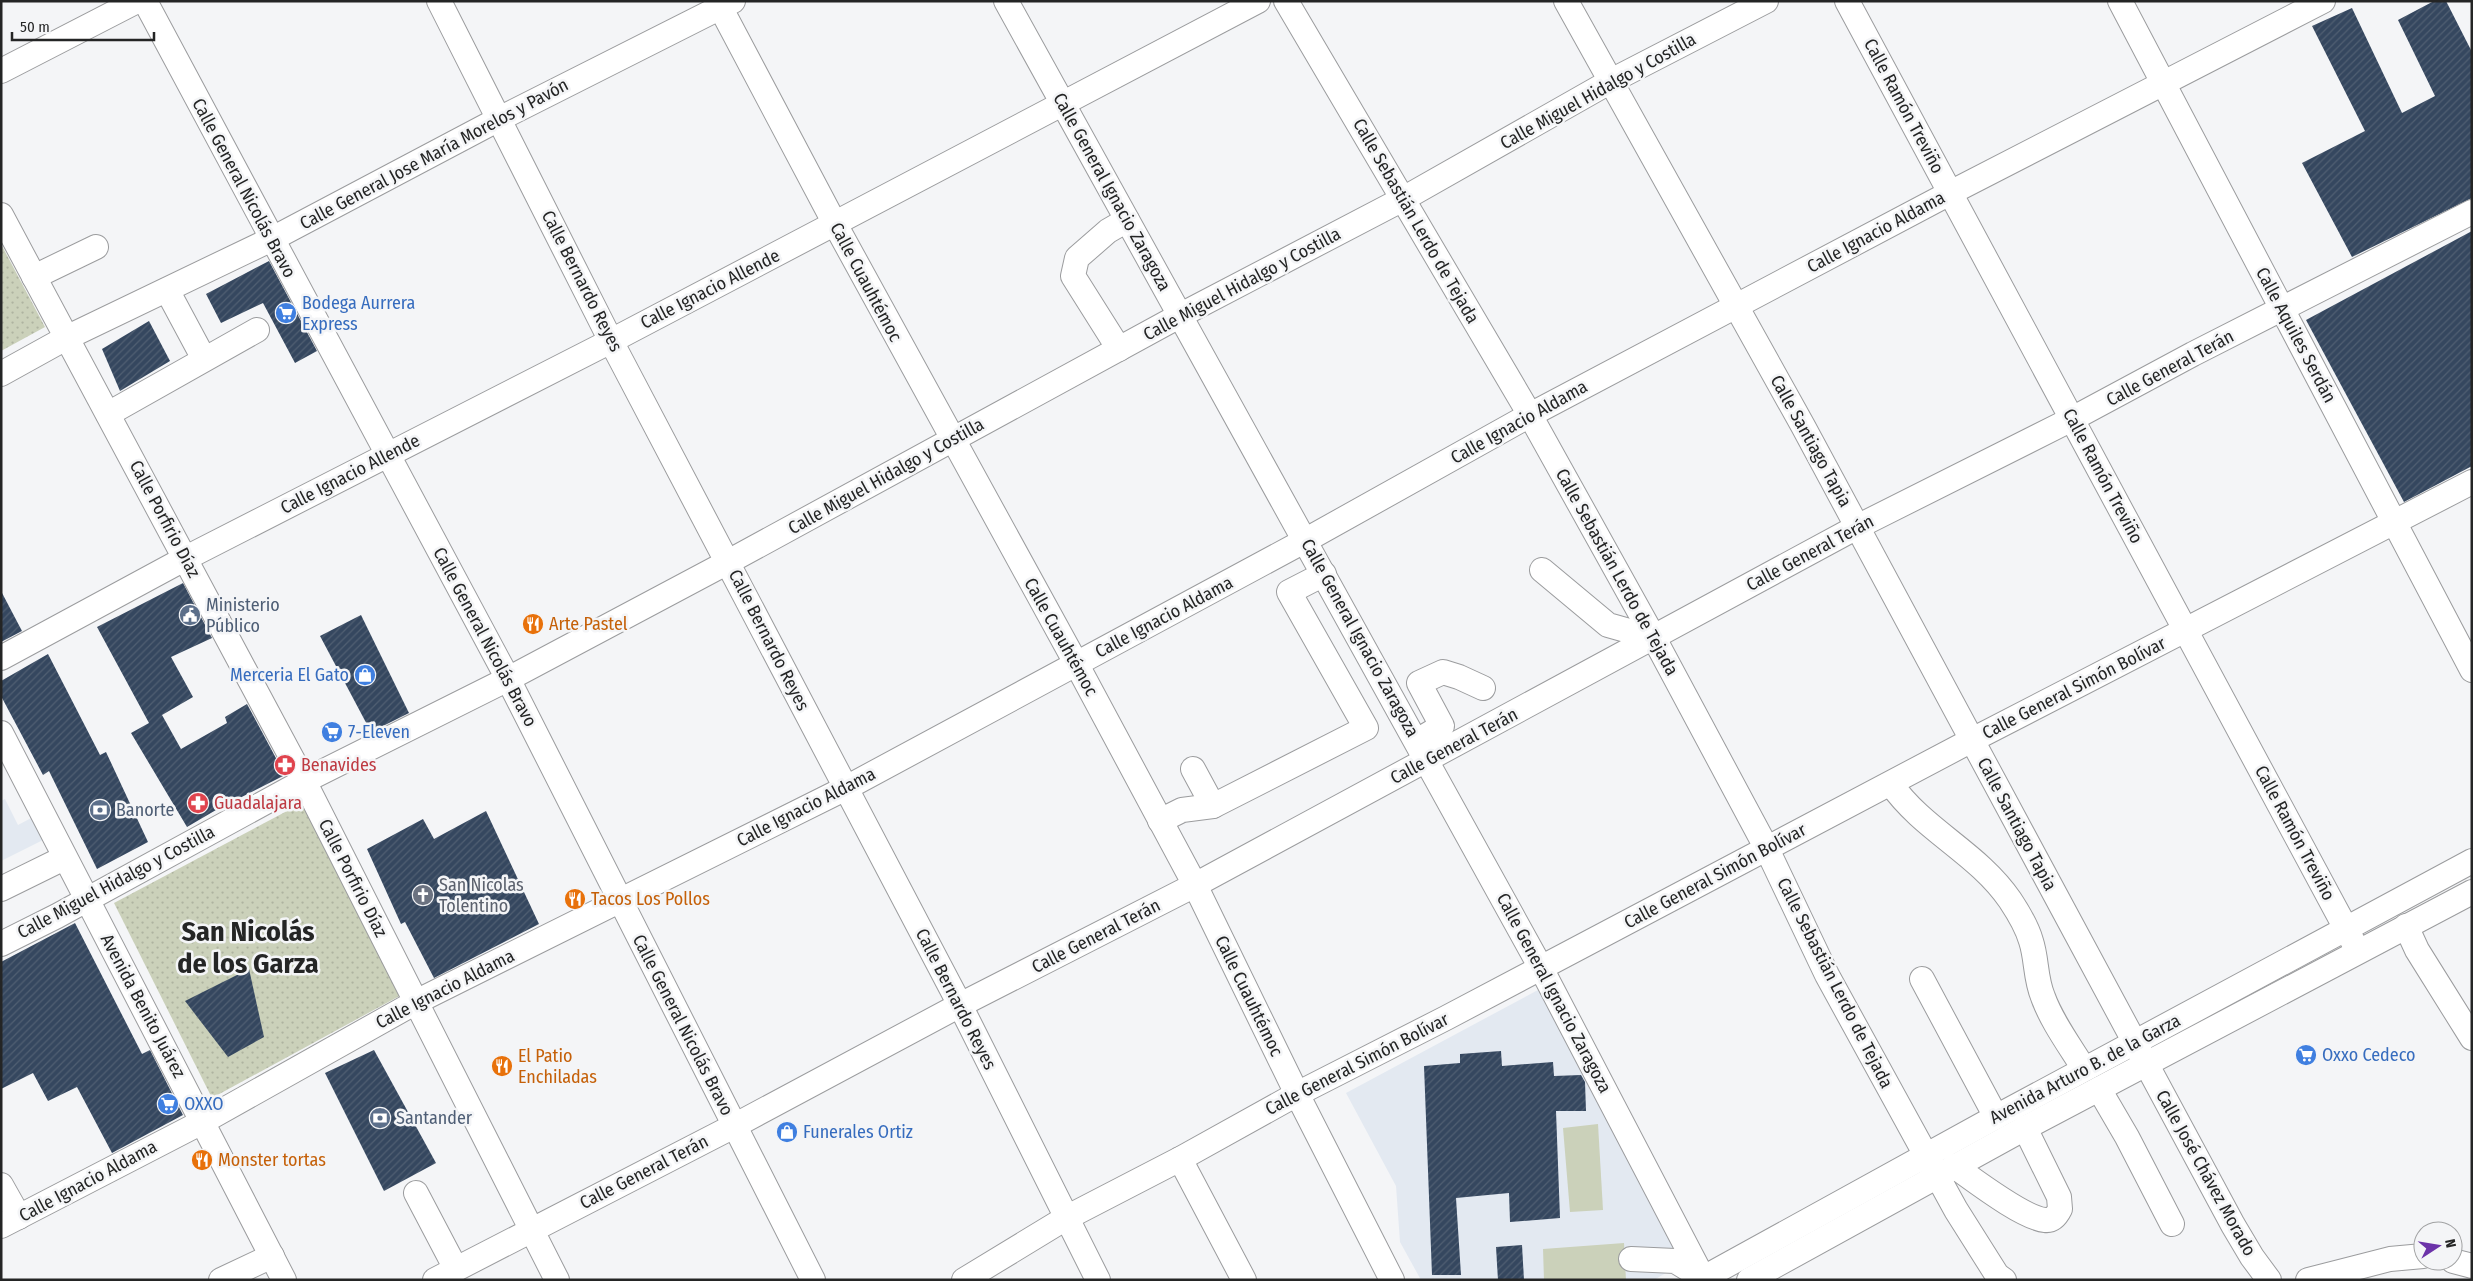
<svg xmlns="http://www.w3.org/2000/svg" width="2473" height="1281" font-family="'Fira Sans Condensed',sans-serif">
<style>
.built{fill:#e3e9f1}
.grass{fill:url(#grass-dots)}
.garden{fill:#cbd1ba}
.building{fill:url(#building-hatch)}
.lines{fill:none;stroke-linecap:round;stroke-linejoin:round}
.minor-casing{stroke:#9b9c9e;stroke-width:26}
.minor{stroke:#fff;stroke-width:24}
.labels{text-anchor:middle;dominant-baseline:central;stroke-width:5;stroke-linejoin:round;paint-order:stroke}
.street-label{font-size:18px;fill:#242525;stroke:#f4f5f7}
.shop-label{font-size:18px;fill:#366cbe;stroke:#f4f5f7;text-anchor:start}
.service-label{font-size:18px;fill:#4e5e75;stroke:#f4f5f7;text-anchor:start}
.food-label{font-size:18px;fill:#c56008;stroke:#f4f5f7;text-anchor:start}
.health-label{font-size:18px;fill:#be3a42;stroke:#f4f5f7;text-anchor:start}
.worship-label{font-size:18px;fill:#5b616d;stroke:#f4f5f7;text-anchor:start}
.town-label{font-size:28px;font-weight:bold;fill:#242525;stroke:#f4f5f7}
</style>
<defs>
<pattern id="grass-dots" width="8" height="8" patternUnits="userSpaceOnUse" patternTransform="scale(1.25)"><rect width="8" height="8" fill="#cbd1ba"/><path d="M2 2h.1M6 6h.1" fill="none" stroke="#aeb3a0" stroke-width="1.8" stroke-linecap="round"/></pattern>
<pattern id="building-hatch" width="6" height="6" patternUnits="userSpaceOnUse" patternTransform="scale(1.25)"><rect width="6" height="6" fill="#35475f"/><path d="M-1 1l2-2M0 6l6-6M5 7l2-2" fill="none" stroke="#505f72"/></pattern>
</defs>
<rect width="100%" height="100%" fill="#f4f5f7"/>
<g class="built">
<polygon points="5,799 18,825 35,816 47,838 1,861 1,801"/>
<polygon points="1538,990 1686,1261 1654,1280 1421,1280 1400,1242 1396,1186 1346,1093"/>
</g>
<g class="grass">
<polygon points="1,244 45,327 1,351"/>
<polygon points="304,802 405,993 212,1098 114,903"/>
</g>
<g class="garden">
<polygon points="1598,1124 1603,1210 1570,1212 1563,1128"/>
<polygon points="1624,1243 1626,1280 1544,1280 1543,1249"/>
</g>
<g class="building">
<polygon points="2434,1 2446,1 2472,52 2472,198 2352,257 2302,163 2365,131 2312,26 2352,8 2402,113 2435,96 2398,20"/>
<polygon points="2472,231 2472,466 2404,502 2306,320"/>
<polygon points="269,261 317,351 295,363 263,303 221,323 206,294"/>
<polygon points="149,321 170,361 120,391 102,349"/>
<polygon points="183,583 212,638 171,657 193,697 162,715 181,749 227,723 225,717 247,704 285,775 216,810 187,827 131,733 149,723 97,627"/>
<polygon points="1,591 22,631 1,642"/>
<polygon points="361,615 409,713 371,732 320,636"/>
<polygon points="48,654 100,755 106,752 148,842 97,869 49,771 43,775 1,696 1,681"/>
<polygon points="486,811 539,924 434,978 405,922 401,924 367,849 423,819 434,839"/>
<polygon points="75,923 142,1054 150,1050 183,1115 112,1153 77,1087 48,1101 33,1073 1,1089 1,962"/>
<polygon points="249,969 264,1037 228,1057 185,1001"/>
<polygon points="374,1050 436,1163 384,1191 325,1073"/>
<polygon points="1501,1051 1502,1066 1553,1062 1554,1076 1581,1075 1585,1082 1586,1111 1556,1111 1560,1218 1510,1222 1509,1193 1456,1198 1461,1275 1432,1275 1424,1066 1460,1063 1460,1054"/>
<polygon points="1522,1245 1524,1280 1498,1280 1496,1247"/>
</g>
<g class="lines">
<g class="minor-casing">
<g id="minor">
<polyline points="145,1 508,679 813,1280"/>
<polyline points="439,1 611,341 960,1005 1098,1280"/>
<polyline points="717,1 835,224 1077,665 1195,885 1297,1094 1392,1280"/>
<polyline points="1006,1 1541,968 1704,1280"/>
<polyline points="1286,1 1530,415 1654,638 1767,849 1827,975 1956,1210 1997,1275 2004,1280"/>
<polyline points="1566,1 1803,426 2233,1225 2252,1257 2269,1280"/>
<polyline points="1847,1 2358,951"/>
<polyline points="2120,1 2472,670"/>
<polyline points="1,71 137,1"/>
<polyline points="1,215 304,781 557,1280"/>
<polyline points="34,277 96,247"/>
<polyline points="167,290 204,359"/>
<polyline points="1119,349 1073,276 1077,258 1108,231 1127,220"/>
<polyline points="1,374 66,338 272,239 499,119 733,1"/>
<polyline points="108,414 257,330"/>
<polyline points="1542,570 1608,625 1654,638"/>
<polyline points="1,658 186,558 611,341 1258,1"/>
<polyline points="1,733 284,1280"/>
<polyline points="1417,741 1442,726 1419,683 1443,672 1459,677 1483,688"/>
<polyline points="1193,769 1213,806 1366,728 1289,592 1324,574"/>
<path d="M1891 784C1923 830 1978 853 2010 900 2018 912 2027 927 2031 941 2037 959 2035 978 2043 997 2052 1022 2070 1046 2084 1069"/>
<polyline points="1160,821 1182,810 1213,806"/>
<polyline points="1,889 64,858"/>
<polyline points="2406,926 2417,950 2472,1038"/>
<polyline points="1,944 57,916 304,781 508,679 728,562 1181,315 1403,199 1611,81 1766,1"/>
<polyline points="1922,979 1996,1117"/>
<polyline points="2099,1089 2127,1137 2172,1224"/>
<polyline points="1180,1159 1244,1280"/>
<path d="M1954 1166C1974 1180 2023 1218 2045 1220 2053 1221 2057 1215 2060 1209L2059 1197 2025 1128"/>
<polyline points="1,1185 19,1217"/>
<polyline points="416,1193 456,1269"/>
<polyline points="1,1226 204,1121 416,1002 846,788 1306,540 1530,415 1950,193 2323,1"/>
<polyline points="1631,1259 1675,1261 1703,1278"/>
<polyline points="2453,1261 2472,1266"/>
<polyline points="221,1280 272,1256"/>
<polyline points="435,1280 734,1126 960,1005 1195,885 1857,527 2072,419 2193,354 2472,212"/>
<polyline points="964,1280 1066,1218 1180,1159 1297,1094 1446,1018 1972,740 2472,482"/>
<polyline points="1700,1280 1996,1117 2472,861"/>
<polyline points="1749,1280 2025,1128 2472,892"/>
<polyline points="2308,1280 2390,1259 2423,1256"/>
</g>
</g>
<use href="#minor" class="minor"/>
</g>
<defs>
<g id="supermarket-disc" transform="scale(1.125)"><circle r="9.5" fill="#3f7fe0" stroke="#f4f5f7"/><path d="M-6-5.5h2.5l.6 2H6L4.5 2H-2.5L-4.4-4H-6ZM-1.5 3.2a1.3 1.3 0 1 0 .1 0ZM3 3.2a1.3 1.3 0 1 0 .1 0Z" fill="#fff"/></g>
<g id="civic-disc" transform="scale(1.125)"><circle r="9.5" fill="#5c6f8a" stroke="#f4f5f7"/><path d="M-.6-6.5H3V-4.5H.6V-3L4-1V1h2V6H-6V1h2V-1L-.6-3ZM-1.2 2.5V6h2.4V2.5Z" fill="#fff"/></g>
<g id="restaurant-disc" transform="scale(1.125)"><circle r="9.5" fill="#e8710a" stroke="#f4f5f7"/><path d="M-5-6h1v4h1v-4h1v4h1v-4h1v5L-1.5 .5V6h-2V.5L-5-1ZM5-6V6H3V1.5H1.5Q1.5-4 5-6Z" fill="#fff"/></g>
<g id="shop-disc" transform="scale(1.125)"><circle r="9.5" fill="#3f7fe0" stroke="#f4f5f7"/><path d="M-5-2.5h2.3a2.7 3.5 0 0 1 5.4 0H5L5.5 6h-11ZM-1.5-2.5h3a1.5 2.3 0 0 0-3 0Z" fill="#fff"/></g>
<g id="pharmacy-disc" transform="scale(1.125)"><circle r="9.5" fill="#e0444e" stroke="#f4f5f7"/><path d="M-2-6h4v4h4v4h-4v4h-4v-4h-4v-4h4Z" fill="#fff"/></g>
<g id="bank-disc" transform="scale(1.125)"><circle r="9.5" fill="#5c6f8a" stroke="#f4f5f7"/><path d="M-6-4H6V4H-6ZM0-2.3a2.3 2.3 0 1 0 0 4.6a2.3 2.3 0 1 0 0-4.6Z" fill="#fff"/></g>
<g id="church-disc" transform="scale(1.125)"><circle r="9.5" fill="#6b7280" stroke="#f4f5f7"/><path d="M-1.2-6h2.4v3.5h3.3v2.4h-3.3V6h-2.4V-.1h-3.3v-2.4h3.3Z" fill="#fff"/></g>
</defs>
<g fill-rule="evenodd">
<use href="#supermarket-disc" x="286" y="313"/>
<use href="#civic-disc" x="190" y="615"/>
<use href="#restaurant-disc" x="533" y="624"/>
<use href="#shop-disc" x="365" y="675"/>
<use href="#supermarket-disc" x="332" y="732"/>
<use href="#pharmacy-disc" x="285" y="765"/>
<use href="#pharmacy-disc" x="198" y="803"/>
<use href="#bank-disc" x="100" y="810"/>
<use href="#church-disc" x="423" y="895"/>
<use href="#restaurant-disc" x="575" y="899"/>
<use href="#supermarket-disc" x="2306" y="1055"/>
<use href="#restaurant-disc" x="502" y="1066"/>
<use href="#supermarket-disc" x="168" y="1104"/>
<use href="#bank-disc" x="380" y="1118"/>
<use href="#shop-disc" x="787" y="1132"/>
<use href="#restaurant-disc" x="202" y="1160"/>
</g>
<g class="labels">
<g class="street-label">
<text transform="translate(1598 91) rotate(-29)">Calle Miguel Hidalgo y Costilla</text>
<text transform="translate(1904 106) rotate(62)">Calle Ramón Treviño</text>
<text transform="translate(434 154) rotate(-28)">Calle General Jose María Morelos y Pavón</text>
<text transform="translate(244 188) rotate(62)">Calle General Nicolás Bravo</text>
<text transform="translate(1112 192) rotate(61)">Calle General Ignacio Zaragoza</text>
<text transform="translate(1416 221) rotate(60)">Calle Sebastián Lerdo de Tejada</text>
<text transform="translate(1876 232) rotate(-28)">Calle Ignacio Aldama</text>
<text transform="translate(582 281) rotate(63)">Calle Bernardo Reyes</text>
<text transform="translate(866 282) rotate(62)">Calle Cuauhtémoc</text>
<text transform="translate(1242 284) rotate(-28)">Calle Miguel Hidalgo y Costilla</text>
<text transform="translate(710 289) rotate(-27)">Calle Ignacio Allende</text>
<text transform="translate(2296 335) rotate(62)">Calle Aquiles Serdán</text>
<text transform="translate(2170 368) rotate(-28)">Calle General Terán</text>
<text transform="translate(1519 422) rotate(-29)">Calle Ignacio Aldama</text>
<text transform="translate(1811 441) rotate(61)">Calle Santiago Tapia</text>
<text transform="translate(350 474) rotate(-27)">Calle Ignacio Allende</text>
<text transform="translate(886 476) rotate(-29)">Calle Miguel Hidalgo y Costilla</text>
<text transform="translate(2103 476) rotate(62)">Calle Ramón Treviño</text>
<text transform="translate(165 519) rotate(62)">Calle Porfirio Díaz</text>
<text transform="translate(1810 553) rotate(-28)">Calle General Terán</text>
<text transform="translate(1617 572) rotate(61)">Calle Sebastián Lerdo de Tejada</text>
<text transform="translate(1164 617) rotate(-28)">Calle Ignacio Aldama</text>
<text transform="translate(485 637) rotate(62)">Calle General Nicolás Bravo</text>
<text transform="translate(1061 637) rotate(61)">Calle Cuauhtémoc</text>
<text transform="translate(1360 638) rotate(61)">Calle General Ignacio Zaragoza</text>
<text transform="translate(769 640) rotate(63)">Calle Bernardo Reyes</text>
<text transform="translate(2074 688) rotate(-27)">Calle General Simón Bolívar</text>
<text transform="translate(1454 746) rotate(-28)">Calle General Terán</text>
<text transform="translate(806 807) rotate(-27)">Calle Ignacio Aldama</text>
<text transform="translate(2017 824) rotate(62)">Calle Santiago Tapia</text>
<text transform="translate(2295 833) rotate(62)">Calle Ramón Treviño</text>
<text transform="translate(1715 876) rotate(-28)">Calle General Simón Bolívar</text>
<text transform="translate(353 878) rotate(63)">Calle Porfirio Díaz</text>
<text transform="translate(116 882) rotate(-28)">Calle Miguel Hidalgo y Costilla</text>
<text transform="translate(1096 936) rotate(-27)">Calle General Terán</text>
<text transform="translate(1835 983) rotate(63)">Calle Sebastián Lerdo de Tejada</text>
<text transform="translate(445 989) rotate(-27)">Calle Ignacio Aldama</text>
<text transform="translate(1554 993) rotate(62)">Calle General Ignacio Zaragoza</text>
<text transform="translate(1249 996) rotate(64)">Calle Cuauhtémoc</text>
<text transform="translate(956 999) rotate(63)">Calle Bernardo Reyes</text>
<text transform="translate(143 1006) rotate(62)">Avenida Benito Juárez</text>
<text transform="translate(683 1025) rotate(63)">Calle General Nicolás Bravo</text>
<text transform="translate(1357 1064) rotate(-27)">Calle General Simón Bolívar</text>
<text transform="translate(2085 1069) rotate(-28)">Avenida Arturo B. de la Garza</text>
<text transform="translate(644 1172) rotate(-27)">Calle General Terán</text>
<text transform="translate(2206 1173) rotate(61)">Calle José Chávez Morado</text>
<text transform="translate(88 1181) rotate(-28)">Calle Ignacio Aldama</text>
</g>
<g class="shop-label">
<text x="302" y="303">Bodega Aurrera<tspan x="302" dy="21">Express</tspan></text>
<text x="349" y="675" text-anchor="end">Merceria El Gato</text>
<text x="348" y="732">7-Eleven</text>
<text x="2322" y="1055">Oxxo Cedeco</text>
<text x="184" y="1104">OXXO</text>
<text x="803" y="1132">Funerales Ortiz</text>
</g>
<g class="service-label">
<text x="206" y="605">Ministerio<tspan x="206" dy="21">Público</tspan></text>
<text x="116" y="810">Banorte</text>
<text x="396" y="1118">Santander</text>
</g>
<g class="food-label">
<text x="549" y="624">Arte Pastel</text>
<text x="591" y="899">Tacos Los Pollos</text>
<text x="518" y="1056">El Patio<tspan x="518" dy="21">Enchiladas</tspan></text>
<text x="218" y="1160">Monster tortas</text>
</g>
<g class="health-label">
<text x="301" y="765">Benavides</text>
<text x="214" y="803">Guadalajara</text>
</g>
<g class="worship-label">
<text x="439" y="885">San Nicolas<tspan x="439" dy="21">Tolentino</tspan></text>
</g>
<g class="town-label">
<text x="248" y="931">San Nicolás<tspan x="248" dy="32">de los Garza</tspan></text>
</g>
</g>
<rect width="2473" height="1281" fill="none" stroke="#242525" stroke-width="5"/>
<g transform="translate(2438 1246) rotate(78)"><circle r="24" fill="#f4f5f7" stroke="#a1a2a3"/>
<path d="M0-4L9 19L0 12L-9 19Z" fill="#6c33a9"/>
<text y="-8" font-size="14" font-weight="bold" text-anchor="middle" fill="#242525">N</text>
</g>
<path d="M12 32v8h142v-8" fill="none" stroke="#242525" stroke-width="2.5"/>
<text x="20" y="32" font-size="15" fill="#242525" stroke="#f4f5f7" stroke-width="4" paint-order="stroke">50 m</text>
</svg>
